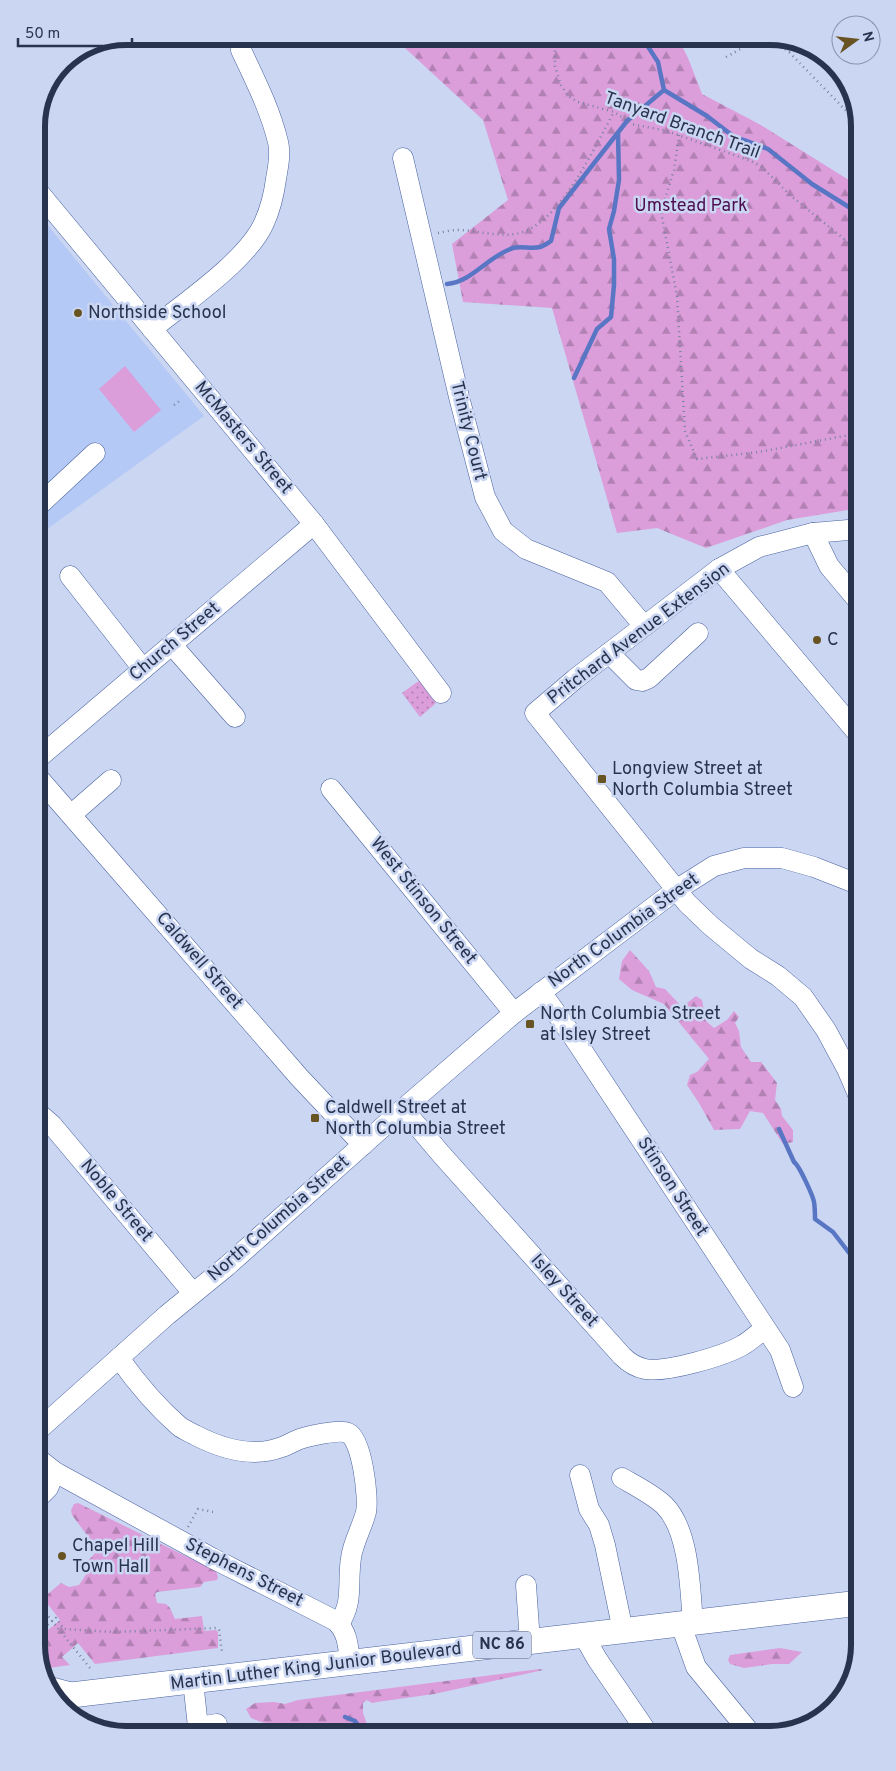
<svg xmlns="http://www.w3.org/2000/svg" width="896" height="1771" font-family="Overpass,sans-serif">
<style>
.built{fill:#b5c9f6}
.grass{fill:url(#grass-dots)}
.forest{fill:url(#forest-firs)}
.garden{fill:#dc9ddb}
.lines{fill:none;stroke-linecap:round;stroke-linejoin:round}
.stream{stroke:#5976c4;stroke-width:4.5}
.minor-casing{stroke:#4a629f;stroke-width:21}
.major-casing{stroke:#4a629f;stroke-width:26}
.path{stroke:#77839e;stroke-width:2.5;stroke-dasharray:1 4;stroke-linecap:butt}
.minor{stroke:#fff;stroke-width:20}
.major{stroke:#fff;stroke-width:25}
.poi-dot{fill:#685423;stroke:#cad6f2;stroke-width:2}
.labels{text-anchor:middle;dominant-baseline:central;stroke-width:5;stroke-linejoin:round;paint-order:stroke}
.shield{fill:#cad6f2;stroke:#59647f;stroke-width:1}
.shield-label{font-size:16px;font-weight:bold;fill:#28334e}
.street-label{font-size:18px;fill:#28334e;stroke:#cad6f2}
.park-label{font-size:18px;fill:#4d0d4f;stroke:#cad6f2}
.poi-label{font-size:18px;fill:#28334e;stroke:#cad6f2;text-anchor:start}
.rim{fill:none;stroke:#28334e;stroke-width:6}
</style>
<defs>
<pattern id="grass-dots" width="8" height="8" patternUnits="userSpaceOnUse" patternTransform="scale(1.25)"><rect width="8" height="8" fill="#dc9ddb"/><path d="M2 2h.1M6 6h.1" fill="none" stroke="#b281b4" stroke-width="1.8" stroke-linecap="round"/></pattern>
<pattern id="forest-firs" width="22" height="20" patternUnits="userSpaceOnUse" patternTransform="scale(1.25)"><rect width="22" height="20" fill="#dc9ddb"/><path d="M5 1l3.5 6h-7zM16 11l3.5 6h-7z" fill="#b281b4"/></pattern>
</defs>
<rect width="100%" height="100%" fill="#cad6f2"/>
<polygon class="built" points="36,211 204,416 36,537"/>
<polygon class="grass" points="420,680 436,703 420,717 402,693"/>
<g class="forest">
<polygon points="392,36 677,36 688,58 702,94 759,124 860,187 860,508 787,520 706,548 657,528 617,533 552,308 463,302 452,244 508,200 483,120"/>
<polygon points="630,950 649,971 656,987 665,989 682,1007 696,996 702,1000 706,1021 714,1028 727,1020 734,1011 739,1017 735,1023 739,1031 741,1047 751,1062 761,1062 777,1083 775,1100 781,1109 782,1116 793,1130 793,1142 783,1144 763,1113 750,1111 740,1129 714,1130 699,1103 687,1085 690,1075 697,1072 709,1059 664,1004 632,990 619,979 622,961"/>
<polygon points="78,1503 216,1571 218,1577 217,1580 204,1582 200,1587 157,1592 155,1594 157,1603 166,1604 170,1608 175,1619 202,1616 204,1631 216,1630 218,1632 218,1648 95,1664 78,1643 62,1657 70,1665 41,1669 36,1640 60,1620 43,1598 61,1583 69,1587 79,1585 87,1573 85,1564 98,1550 72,1515 71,1510 74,1504"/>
<polygon points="780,1648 802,1652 789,1664 772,1664 744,1668 730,1664 728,1660 730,1655"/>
<polygon points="540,1669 543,1670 434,1694 377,1702 372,1703 367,1700 363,1703 363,1713 371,1735 313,1735 293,1728 261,1722 251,1718 246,1709 255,1703 274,1702 285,1704 298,1700"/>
</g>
<polygon class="garden" points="125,366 161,410 134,432 99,389"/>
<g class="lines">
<g class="stream">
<polyline points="641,36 658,62 664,90 707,116 733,136 768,149 812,184 860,214"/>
<path d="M447 284C472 282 488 256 513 248 521 246 532 249 540 247 544 246 548 243 551 241L559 208 627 121 664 90"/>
<polyline points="574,378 597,329 611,317 614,285 614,259 609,229 614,211 619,180 618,133"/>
<path d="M779 1129 794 1162C799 1165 813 1196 814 1202 815 1208 815 1214 815 1219L833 1232 860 1267"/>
<polyline points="345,1717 355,1721 365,1735"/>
</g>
<g class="minor-casing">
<g id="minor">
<polyline points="403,158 459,397 485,497 503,531 526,549 607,582 644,626"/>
<polyline points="36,189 314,524 441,693"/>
<path d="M152 329C184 303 248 260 264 223 270 210 274 194 276 179 278 167 281 154 278 142 270 109 255 80 241 50"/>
<polyline points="36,508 95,453"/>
<polyline points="813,533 829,566 860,603"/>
<polyline points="719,569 860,736"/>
<polyline points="70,576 143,669"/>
<polyline points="172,645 235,717"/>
<polyline points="609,653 636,680 642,681 649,678 698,633"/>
<polyline points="36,760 314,524"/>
<polyline points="36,775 299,1077 363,1145"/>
<polyline points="331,789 514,1013"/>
<polyline points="72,814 111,780"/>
<polyline points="541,992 574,1038 780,1350 793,1387"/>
<polyline points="860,1099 847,1069 826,1030 803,997 778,976 751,959 711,926 687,903 535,713 575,679 719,569 759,547 813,533 860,529"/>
<path d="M403 1109 441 1154 622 1356C629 1363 635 1367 645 1369 666 1373 724 1356 743 1345 751 1340 758 1334 765 1328"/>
<polyline points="36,1111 52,1125 193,1293"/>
<path d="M119 1358C136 1382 156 1406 179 1426 184 1430 190 1432 195 1435 222 1449 253 1458 282 1447 288 1445 294 1441 300 1439 309 1436 339 1429 348 1433 362 1439 369 1498 366 1512 362 1528 353 1542 351 1558 347 1584 354 1601 339 1624"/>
<polyline points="36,1432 167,1315 227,1266 403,1109 514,1013 676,890 714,866 744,858 782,858 814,867 860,885"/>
<path d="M36 1457 55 1472 212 1558 336 1621C348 1633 348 1646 350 1662"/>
<polyline points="580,1475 589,1509 599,1525 605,1545 623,1631"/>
<path d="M622 1478C636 1486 652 1494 664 1505 690 1531 690 1589 693 1624"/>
<polyline points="36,1500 48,1488 55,1472"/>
<polyline points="526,1585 530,1642"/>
<polyline points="681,1625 696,1667 752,1735"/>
<polyline points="584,1636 597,1659 649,1735"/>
<polyline points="193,1681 198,1727 217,1724 218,1735"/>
</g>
</g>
<g class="major-casing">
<polyline id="major" points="52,1690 71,1695 860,1603"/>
</g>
<g class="path">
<polyline points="558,36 555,51 555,66 561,85 568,96 578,102 614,112 632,124 667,131 751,161 762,167 790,195 860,252"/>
<polyline points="789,52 799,45"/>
<path d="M726 57C753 43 761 31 789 52L859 124"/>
<polyline points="679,135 674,170 661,212 677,296 685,431 697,459 759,452 860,433"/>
<path d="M438 233C444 232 451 230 457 230 477 230 495 237 515 234 558 228 594 148 614 112"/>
<polyline points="854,247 860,231"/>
<polyline points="174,405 181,400"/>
<polyline points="188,1527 198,1509 213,1512"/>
<polyline points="36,1601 90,1668"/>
<polyline points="36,1634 56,1618 64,1629 114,1632 217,1628 219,1630 222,1652"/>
</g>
<use href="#minor" class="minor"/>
<use href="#major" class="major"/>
</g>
<g class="poi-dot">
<circle cx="78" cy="313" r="5"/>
<circle cx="817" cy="640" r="5"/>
<rect x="597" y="774" width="10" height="10" rx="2.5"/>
<rect x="525" y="1019" width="10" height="10" rx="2.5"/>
<rect x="310" y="1113" width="10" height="10" rx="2.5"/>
<circle cx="62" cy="1556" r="5"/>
</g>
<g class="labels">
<rect class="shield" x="473" y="1631.5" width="58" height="27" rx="4"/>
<g class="shield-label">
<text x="502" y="1645">NC 86</text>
</g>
<g class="street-label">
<text transform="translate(682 126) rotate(20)">Tanyard Branch Trail</text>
<text transform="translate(468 431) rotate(76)">Trinity Court</text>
<text transform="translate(243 438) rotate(50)">McMasters Street</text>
<text transform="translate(639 634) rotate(-37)">Pritchard Avenue Extension</text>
<text transform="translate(175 642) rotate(-40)">Church Street</text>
<text transform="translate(423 901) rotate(51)">West Stinson Street</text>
<text transform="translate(624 931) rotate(-36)">North Columbia Street</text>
<text transform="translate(199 961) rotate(49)">Caldwell Street</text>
<text transform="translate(672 1187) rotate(57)">Stinson Street</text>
<text transform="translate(116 1201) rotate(50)">Noble Street</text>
<text transform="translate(279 1219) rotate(-41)">North Columbia Street</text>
<text transform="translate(564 1291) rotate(48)">Isley Street</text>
<text transform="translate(244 1573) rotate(27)">Stephens Street</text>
<text transform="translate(316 1667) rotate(-7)">Martin Luther King Junior Boulevard</text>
</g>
<g class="park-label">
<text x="691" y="206">Umstead Park</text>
</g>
<g class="poi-label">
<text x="88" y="313">Northside School</text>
<text x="827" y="640">C</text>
<text x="612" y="769">Longview Street at<tspan x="612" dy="21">North Columbia Street</tspan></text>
<text x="540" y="1014">North Columbia Street<tspan x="540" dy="21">at Isley Street</tspan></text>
<text x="325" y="1108">Caldwell Street at<tspan x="325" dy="21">North Columbia Street</tspan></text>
<text x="72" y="1546">Chapel Hill<tspan x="72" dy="21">Town Hall</tspan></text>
</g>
</g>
<path d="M0 0H896V1771H0ZM126 45H770A81 81 0 0 1 851 126V1645A81 81 0 0 1 770 1726H126A81 81 0 0 1 45 1645V126A81 81 0 0 1 126 45Z" fill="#cad6f2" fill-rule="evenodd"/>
<path class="rim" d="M126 45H770A81 81 0 0 1 851 126V1645A81 81 0 0 1 770 1726H126A81 81 0 0 1 45 1645V126A81 81 0 0 1 126 45Z"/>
<g transform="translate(856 40) rotate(75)"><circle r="24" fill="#cad6f2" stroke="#8995b0"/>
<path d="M0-4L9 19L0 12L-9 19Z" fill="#685423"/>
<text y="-8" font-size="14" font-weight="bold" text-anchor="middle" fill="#28334e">N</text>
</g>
<path d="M18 38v8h114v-8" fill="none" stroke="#28334e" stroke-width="2.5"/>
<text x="25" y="38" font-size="15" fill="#28334e" stroke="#cad6f2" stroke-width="4" paint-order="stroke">50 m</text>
</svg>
